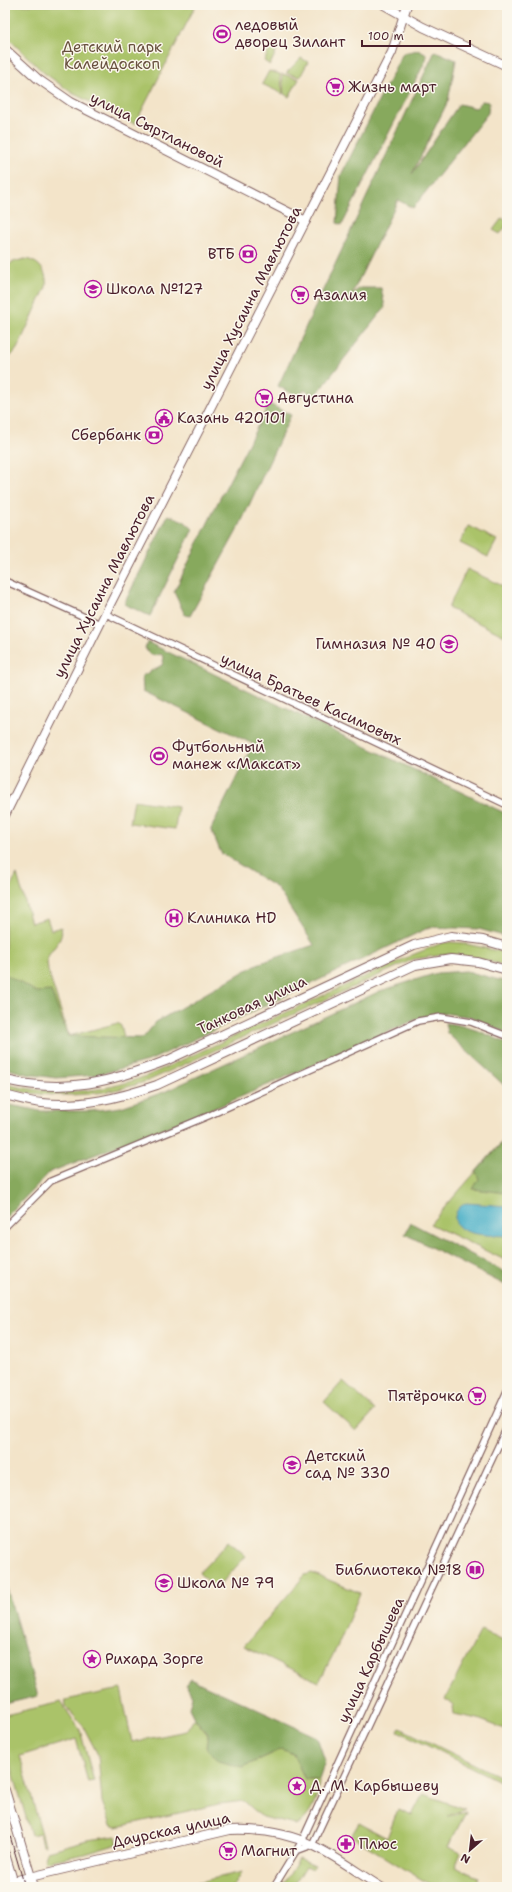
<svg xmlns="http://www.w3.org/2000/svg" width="512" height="1892" font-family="'Shantell Sans',sans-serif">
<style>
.green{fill:#aac369;stroke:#7a714a}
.forest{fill:#87a95d;stroke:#686444}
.water{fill:#47afc7;stroke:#486779}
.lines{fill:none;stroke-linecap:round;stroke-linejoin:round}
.street-casing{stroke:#856462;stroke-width:8}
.secondary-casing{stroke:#856462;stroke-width:10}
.street{stroke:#fff;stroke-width:5.5}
.secondary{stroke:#fff;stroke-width:8}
.tram{stroke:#4a1f2b;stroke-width:1}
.labels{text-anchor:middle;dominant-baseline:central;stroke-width:3;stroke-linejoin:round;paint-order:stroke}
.poi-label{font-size:15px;fill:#4a1f2b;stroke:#fbf7ec;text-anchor:start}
.park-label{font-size:15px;fill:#67503e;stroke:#fbf7ec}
.street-label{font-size:15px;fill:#4a1f2b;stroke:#fbf7ec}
</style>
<rect width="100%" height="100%" fill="#fbf7ec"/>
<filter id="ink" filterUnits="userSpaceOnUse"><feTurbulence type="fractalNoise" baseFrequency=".025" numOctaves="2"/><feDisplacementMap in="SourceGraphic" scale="8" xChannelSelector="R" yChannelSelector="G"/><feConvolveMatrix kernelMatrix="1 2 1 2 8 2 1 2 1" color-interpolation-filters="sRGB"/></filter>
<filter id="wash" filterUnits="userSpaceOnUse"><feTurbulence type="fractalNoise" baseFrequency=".012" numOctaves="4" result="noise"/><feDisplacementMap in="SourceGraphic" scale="16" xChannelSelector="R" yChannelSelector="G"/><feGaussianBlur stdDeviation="0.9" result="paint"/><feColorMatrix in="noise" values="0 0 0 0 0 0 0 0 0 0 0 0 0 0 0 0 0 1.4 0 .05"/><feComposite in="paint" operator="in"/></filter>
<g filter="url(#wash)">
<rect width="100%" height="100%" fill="#f3e4c9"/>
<g class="green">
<polygon points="5,5 196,5 135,124 72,93 43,72 5,35"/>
<polygon points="272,45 278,48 270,65 264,61"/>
<polygon points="301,58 308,62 300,77 286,73"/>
<polygon points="269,71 280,74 283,94 262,84"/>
<polygon points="282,74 299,79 289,97 284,94"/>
<polygon points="502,218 507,221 507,225 500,234 493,230"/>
<path d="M25 259C40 261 48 273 46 287L17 349 11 356 5 360V270L12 262Z"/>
<polygon points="469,526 497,540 488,557 460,543"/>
<polygon points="467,569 507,588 507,637 448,608"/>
<polygon points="134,800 178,807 175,829 130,823"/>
<path d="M17 874 31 923 47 918 51 930 61 927C65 942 49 948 47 961 47 964 48 968 48 971L69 1036 118 1023 121 1026 125 1040 5 1036V898Z"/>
<path d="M450 942 462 943 507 953V966L479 959 450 954 414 959 150 1080C103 1097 55 1099 5 1089V1084C56 1096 100 1094 149 1075L412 955 442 943Z"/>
<polygon points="507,1136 507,1261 430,1224"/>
<polygon points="343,1381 375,1410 356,1431 324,1402"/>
<polygon points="229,1541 246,1556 216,1589 199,1573"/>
<polygon points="312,1573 360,1593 338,1645 319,1682 244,1646 305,1575"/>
<polygon points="481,1630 507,1643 507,1730 478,1719 454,1714 453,1706 445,1699"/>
<path d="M121 1689 132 1742 186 1731 194 1718 208 1735 243 1767 282 1749 293 1754 305 1779H319C319 1795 311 1820 295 1825L262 1817 244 1801 219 1804 117 1827 111 1825 102 1802 98 1755 83 1726 66 1707 65 1700Z"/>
<polygon points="61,1702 80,1730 94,1781 88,1782 76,1739 20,1756 45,1845 43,1845 40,1833 31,1835 5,1744 5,1715"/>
<polygon points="400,1728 507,1780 507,1785 398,1731"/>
<polygon points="423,1794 465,1809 448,1816 466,1812 448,1847 461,1853 455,1867 478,1877 473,1887 434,1887 351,1836 359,1823 387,1838 398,1809 412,1815"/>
<polygon points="116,1836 118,1844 85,1854 44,1862 47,1851 87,1840"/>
<polygon points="299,1859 315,1866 313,1869 306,1866 293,1887 282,1887"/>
<polygon points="242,1872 233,1887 177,1887"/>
</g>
<g class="forest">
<polygon points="418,50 427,55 426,60 342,225 337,223 341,175 403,53"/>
<polygon points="435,51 456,60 448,101 412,174 459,104 476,108 482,101 489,102 488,113 413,208 398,200 352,294 360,288 381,288 385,307 315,396 304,390 300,398 278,386"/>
<polygon points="269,404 291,415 239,527 190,616 185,615 174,592 218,502"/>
<polygon points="168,515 184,521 193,529 150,616 124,604"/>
<polygon points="147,642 507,814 507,937 479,929 430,927 151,1060 97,1075 56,1078 26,1074 5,1068 5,974 37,992 51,991 68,1036 143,1038 156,1022 257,964 314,945 277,888 221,853 211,829 253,744 143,691 142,676 162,665 164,658 161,654 155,656 149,654 145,648"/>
<polygon points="466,971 507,982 507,1033 472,1017 443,1013 417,1019 211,1110 50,1172 5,1218 5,1104 40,1111 90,1111 121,1107 164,1092 380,991 437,973"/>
<path d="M445 1023C467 1025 488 1034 507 1044V1088L447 1033Z"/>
<polygon points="507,1137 507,1193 473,1189 479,1179 476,1172"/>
<polygon points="411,1223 507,1273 507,1286 405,1234"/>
<polygon points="5,1582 38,1696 5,1704"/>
<polygon points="191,1679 317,1737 325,1761 319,1779 305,1779 293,1754 282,1749 243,1767 218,1761 206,1747 208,1734 194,1718 189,1708 192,1696 186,1685"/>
</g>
<path class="water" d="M466 1203 507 1206V1236C493 1235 454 1237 455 1217 456 1210 460 1206 466 1203Z"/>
</g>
<g filter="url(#ink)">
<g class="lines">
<g class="street-casing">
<g id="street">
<polyline points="5,581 100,624"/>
<polyline points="106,614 507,805"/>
<polyline points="5,1227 51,1181 208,1116 418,1021 441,1017 471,1022 507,1036"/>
<polyline points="296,1851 312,1845 507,1427"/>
<polyline points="5,1882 13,1881"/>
<polyline points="274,1887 302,1841 507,1391"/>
</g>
</g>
<g class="secondary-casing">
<g id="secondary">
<polyline points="384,5 423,27 507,66"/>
<polyline points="5,49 38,79 71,102 306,221"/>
<polyline points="5,815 100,624 392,52 407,5"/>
<path d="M5 1080C67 1094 111 1082 168 1060L414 945 451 936 483 940 507 947"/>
<path d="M5 1095C17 1098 29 1102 42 1103 82 1107 119 1098 157 1085L415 965 451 959 478 962 507 970"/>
<polyline points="5,1790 34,1887"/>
<polyline points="5,1854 15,1887"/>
<path d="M13 1881 230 1830C257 1829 287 1833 312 1845 336 1856 358 1873 381 1887"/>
</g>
</g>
<use href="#street" class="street"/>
<use href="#secondary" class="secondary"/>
<polyline class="tram" points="5,1819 25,1887"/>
</g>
</g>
<defs>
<g id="stadium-ring" transform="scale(0.9)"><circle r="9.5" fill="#fbf7ec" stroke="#b5179e" stroke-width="1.5"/><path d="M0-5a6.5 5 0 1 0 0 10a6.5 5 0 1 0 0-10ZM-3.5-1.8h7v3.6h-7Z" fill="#b5179e"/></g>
<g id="supermarket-ring" transform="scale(0.9)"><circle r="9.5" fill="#fbf7ec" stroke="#b5179e" stroke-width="1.5"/><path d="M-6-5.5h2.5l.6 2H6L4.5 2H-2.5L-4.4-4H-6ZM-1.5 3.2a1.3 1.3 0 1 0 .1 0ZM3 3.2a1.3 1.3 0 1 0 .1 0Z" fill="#b5179e"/></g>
<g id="bank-ring" transform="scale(0.9)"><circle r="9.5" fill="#fbf7ec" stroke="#b5179e" stroke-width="1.5"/><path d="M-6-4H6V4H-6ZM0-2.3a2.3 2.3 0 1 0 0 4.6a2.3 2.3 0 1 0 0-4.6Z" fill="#b5179e"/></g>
<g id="school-ring" transform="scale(0.9)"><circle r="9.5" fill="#fbf7ec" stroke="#b5179e" stroke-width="1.5"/><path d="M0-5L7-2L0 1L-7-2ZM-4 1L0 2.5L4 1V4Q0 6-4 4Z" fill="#b5179e"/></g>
<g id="civic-ring" transform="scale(0.9)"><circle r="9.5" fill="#fbf7ec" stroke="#b5179e" stroke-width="1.5"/><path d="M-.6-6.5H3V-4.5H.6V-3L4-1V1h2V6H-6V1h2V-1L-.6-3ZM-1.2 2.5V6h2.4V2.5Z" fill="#b5179e"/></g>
<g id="hospital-ring" transform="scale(0.9)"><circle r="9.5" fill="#fbf7ec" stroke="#b5179e" stroke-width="1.5"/><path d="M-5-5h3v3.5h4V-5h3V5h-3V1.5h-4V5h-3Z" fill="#b5179e"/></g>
<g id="library-ring" transform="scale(0.9)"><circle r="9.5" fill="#fbf7ec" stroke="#b5179e" stroke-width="1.5"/><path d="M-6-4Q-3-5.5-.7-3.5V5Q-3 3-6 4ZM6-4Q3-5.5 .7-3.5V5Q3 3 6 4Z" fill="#b5179e"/></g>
<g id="sight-ring" transform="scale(0.9)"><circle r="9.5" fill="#fbf7ec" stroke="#b5179e" stroke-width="1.5"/><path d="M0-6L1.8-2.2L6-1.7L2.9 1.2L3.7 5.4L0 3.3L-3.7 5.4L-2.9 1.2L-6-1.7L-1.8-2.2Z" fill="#b5179e"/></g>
<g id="pharmacy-ring" transform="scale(0.9)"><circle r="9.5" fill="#fbf7ec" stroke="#b5179e" stroke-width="1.5"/><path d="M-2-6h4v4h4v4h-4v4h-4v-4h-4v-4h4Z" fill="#b5179e"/></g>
</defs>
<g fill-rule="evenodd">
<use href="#stadium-ring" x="222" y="34"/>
<use href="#supermarket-ring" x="335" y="87"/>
<use href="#bank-ring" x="248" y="254"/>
<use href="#school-ring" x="93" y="289"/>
<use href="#supermarket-ring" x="300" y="295"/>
<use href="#supermarket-ring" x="264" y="398"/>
<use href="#civic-ring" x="164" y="418"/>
<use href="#bank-ring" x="154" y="435"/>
<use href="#school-ring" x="449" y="644"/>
<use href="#stadium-ring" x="159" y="756"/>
<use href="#hospital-ring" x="174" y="918"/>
<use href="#supermarket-ring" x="477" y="1396"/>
<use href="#school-ring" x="292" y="1465"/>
<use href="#library-ring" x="475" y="1570"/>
<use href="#school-ring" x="164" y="1583"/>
<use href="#sight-ring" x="92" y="1659"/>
<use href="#sight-ring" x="297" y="1786"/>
<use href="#pharmacy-ring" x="346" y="1844"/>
<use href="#supermarket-ring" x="228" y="1851"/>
</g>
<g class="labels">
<g class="poi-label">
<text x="235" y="25">ледовый<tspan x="235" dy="17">дворец Зилант</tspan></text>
<text x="348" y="87">Жизнь март</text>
<text x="235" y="254" text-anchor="end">ВТБ</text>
<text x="106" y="289">Школа №127</text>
<text x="313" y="295">Азалия</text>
<text x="277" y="398">Августина</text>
<text x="177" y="418">Казань 420101</text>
<text x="141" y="435" text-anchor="end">Сбербанк</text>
<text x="436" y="644" text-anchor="end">Гимназия № 40</text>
<text x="172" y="747">Футбольный<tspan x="172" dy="17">манеж «Максат»</tspan></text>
<text x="187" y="918">Клиника HD</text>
<text x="464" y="1396" text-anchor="end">Пятёрочка</text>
<text x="305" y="1456">Детский<tspan x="305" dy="17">сад № 330</tspan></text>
<text x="462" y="1570" text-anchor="end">Библиотека №18</text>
<text x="177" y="1583">Школа № 79</text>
<text x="105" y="1659">Рихард Зорге</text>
<text x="310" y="1786">Д. М. Карбышеву</text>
<text x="359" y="1844">Плюс</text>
<text x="241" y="1851">Магнит</text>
</g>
<g class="park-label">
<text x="112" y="47">Детский парк<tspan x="112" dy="17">Калейдоскоп</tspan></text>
</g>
<g class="street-label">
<text transform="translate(157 130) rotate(27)">улица Сыртлановой</text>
<text transform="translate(251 298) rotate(-63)">улица Хусаина Мавлютова</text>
<text transform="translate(104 586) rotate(-63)">улица Хусаина Мавлютова</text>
<text transform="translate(311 699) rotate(25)">улица Братьев Касимовых</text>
<text transform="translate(252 1005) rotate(-25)">Танковая улица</text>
<text transform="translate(371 1660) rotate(-65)">улица Карбышева</text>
<text transform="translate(171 1830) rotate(-12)">Даурская улица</text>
</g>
</g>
<rect width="512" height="1892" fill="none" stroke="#fbf7ec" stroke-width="20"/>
<g transform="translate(470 1850) rotate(208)" stroke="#fbf7ec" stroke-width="3" paint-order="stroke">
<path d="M0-3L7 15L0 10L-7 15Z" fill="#4a1f2b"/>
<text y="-6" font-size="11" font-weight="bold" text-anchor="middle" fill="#4a1f2b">N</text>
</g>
<path d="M362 40v6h108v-6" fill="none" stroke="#4a1f2b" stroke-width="2"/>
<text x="368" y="40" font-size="12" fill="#4a1f2b" stroke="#fbf7ec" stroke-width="3" paint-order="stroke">100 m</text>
</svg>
